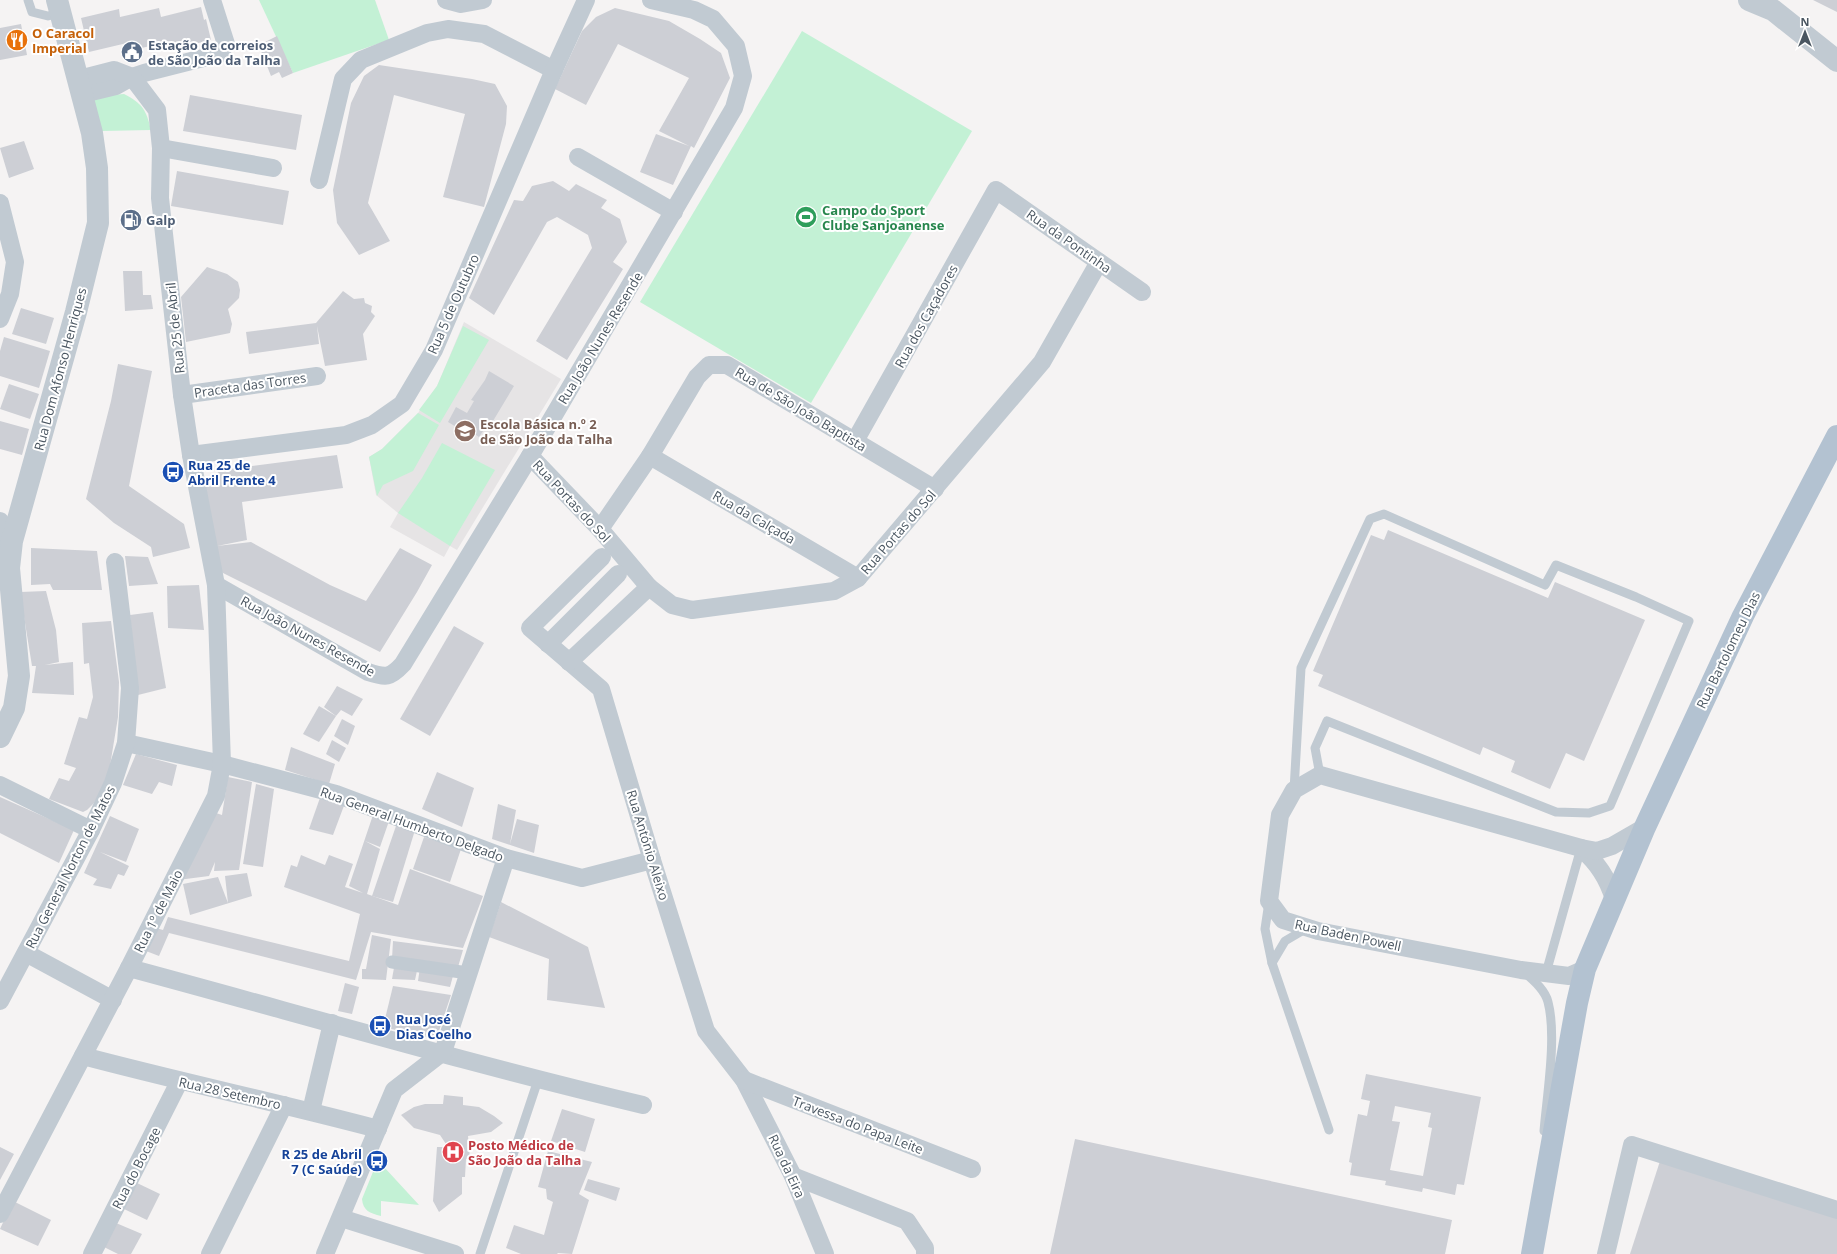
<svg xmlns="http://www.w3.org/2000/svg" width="1837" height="1254" font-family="'Open Sans',sans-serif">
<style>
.education{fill:#e6e4e5}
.green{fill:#c3f1d5}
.building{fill:#cdcfd5;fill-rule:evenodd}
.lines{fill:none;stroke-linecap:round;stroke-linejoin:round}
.service{stroke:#c1cad2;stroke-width:9}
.pedestrian{stroke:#c1cad2;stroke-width:13}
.minor{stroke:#c1cad2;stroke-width:18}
.tertiary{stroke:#c1cad2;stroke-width:22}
.primary{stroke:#b3c2d1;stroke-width:22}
.labels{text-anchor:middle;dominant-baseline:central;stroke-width:4;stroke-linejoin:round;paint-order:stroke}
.food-label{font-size:13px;font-weight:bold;fill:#c56008;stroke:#fff;text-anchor:start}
.service-label{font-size:13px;font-weight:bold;fill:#4e5e75;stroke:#fff;text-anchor:start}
.leisure-label{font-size:13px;font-weight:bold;fill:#27864d;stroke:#fff;text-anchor:start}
.street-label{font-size:13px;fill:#4a5661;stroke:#fff}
.education-label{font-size:13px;font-weight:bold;fill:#785e54;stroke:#fff;text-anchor:start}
.transit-label{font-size:13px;font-weight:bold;fill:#164399;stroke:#fff;text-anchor:start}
.health-label{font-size:13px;font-weight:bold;fill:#be3a42;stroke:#fff;text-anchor:start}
</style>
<rect width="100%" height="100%" fill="#f5f3f3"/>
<polygon class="education" points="464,322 561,379 457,550 450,546 444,557 390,527 398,513 376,495 369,457 382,449 418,413 437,386"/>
<g class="green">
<polygon points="259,0 375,0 389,40 293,73"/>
<polygon points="802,31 972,131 811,403 640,302"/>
<path d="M124 94C143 104 146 110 151 130L102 131 93 100 110 95Z"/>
<polygon points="463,326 489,340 440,423 419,410 437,386"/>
<polygon points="418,413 439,425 413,471 383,485 377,496 369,457 382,449"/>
<polygon points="442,443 495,470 450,546 398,513 422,478"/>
<path d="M381 1152 383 1153 384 1167 419 1205 381 1201V1216C370 1213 363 1211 362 1199Z"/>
</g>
<g class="building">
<polygon points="1813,0 1837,0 1837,12"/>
<polygon points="201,7 204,20 206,19 211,40 169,50 167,42 129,51 127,43 89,52 81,18 119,9 120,17 159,8 161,17"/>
<polygon points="615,8 669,21 700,39 721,53 730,78 694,148 691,146 673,185 640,172 656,134 689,146 659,131 689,78 618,44 586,105 555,89 582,31 596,17"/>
<polygon points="21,24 27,55 0,60 0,28"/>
<polygon points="277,36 293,73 282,78 279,72 271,76 261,51 268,50 265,42"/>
<polygon points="379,65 472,79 495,84 507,106 506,124 484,207 443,197 465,114 394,95 368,203 390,241 359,255 337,223 333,190 351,103 364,76"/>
<polygon points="190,95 302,115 296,150 183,131"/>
<polygon points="24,141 34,169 9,178 0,148"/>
<polygon points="177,171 289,191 283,225 171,206"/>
<polygon points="553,181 569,191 576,184 607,200 601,208 620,219 627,242 613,262 623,269 567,360 536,341 592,248 588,235 557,217 547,222 494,315 469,298 514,200 523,201 532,186"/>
<polygon points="207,267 227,274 238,282 240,290 239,298 228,309 232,324 230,333 186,342 181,297"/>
<polygon points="123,271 142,271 143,295 151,295 153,309 125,311"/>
<polygon points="343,291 354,299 364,298 365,303 372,306 371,312 375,316 363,334 367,360 325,366 317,326 319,344 249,354 246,332 316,323"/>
<polygon points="21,308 54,318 46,344 12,334"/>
<polygon points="4,337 50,351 39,388 0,376 0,351"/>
<polygon points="118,364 152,371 129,486 184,524 190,548 153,557 151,547 114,523 86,499 111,401"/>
<polygon points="489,371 514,386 490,426 487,425 479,437 466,428 463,431 448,422 456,407 467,413 474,401 471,400 485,380"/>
<polygon points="9,384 39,394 30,419 0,409"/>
<polygon points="0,421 29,429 22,455 0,449"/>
<polygon points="337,455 343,488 242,502 247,540 217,546 251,542 330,585 366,601 400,548 432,565 417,592 380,652 221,572 204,484 221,470"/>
<polygon points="1388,530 1548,598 1555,582 1645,620 1584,761 1566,753 1550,789 1511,772 1515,761 1483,747 1480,755 1318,686 1323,675 1313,671 1371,535 1384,540"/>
<polygon points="31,548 97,551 102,590 53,590 50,584 31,585"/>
<polygon points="125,556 148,557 158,584 129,586"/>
<polygon points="199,585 204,630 168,628 167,586"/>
<polygon points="46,591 56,630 59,662 45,665 73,662 74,695 32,693 36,666 32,666 20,592"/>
<polygon points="153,612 166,688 138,695 130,615"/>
<polygon points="111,621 119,682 118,717 108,778 94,803 87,810 83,812 49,799 59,778 69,781 76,768 64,764 79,717 87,719 93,697 89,663 84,664 82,623"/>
<polygon points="454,626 484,643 430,736 400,719"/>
<polygon points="337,686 363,699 352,716 341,710 336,716 324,707"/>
<polygon points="319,706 336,716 319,742 303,734"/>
<polygon points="342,719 355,726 348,745 334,736"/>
<polygon points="332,740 346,748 339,762 326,754"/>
<polygon points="291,747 335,764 329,784 285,770"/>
<polygon points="136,754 177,765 172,786 159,782 152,794 123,785"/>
<polygon points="437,772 474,788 462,827 422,809"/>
<polygon points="228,777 252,782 239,870 214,871 215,862 209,876 178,880 213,812 222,815"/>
<polygon points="256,784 274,789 263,867 243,864"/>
<polygon points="321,795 345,803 333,835 309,829"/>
<polygon points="0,797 74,830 59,863 0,833"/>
<polygon points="498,804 516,810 510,844 517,819 539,825 534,853 492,839"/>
<polygon points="373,815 389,821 380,847 365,841 380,849 367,894 398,905 410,869 483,896 463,948 371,932 356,980 169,933 159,956 146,951 156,928 163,930 168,917 349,961 360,914 284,887 291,865 297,867 301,855 325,865 329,855 353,864 345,887 363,893 349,886"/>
<polygon points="110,816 139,829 126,862 100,852 129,866 124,876 118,874 111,889 93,885 97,879 84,873"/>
<polygon points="397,823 415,830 393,902 372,896"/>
<polygon points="424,837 461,849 450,882 413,869"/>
<polygon points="247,873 252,896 190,915 183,884 218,877 228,903 225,876"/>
<polygon points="501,902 588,947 605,1008 547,1000 549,959 489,937"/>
<polygon points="372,935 391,939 386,980 362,979 362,969 366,969"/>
<polygon points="393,941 463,950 458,967 415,962 410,958 392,959"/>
<polygon points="395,962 418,966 415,980 392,979"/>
<polygon points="420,967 454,972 450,987 418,981"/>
<polygon points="345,983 359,987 352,1014 338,1011"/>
<polygon points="393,986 451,995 439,1031 430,1038 383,1027"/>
<path d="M1366 1074 1481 1097 1464 1185 1457 1184 1455 1195 1423 1188 1422 1192 1385 1185 1386 1181 1350 1175 1352 1163 1349 1162 1358 1114 1367 1116 1370 1101 1361 1099ZM1395 1106 1431 1113 1428 1127 1432 1128 1423 1176 1390 1170 1400 1122 1392 1121Z"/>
<polygon points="444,1095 463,1097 463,1105 479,1107 494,1116 503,1123 491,1132 468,1136 470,1159 466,1159 465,1177 462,1177 462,1194 439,1212 433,1201 437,1147 448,1147 440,1135 414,1128 401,1115 414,1107 425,1104 443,1104"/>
<polygon points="562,1109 595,1119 585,1152 551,1141"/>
<polygon points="1075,1139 1452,1220 1445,1254 1050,1254"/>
<polygon points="0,1147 14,1154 0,1180"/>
<polygon points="548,1151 592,1162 579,1194 589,1200 572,1254 558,1253 557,1254 521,1254 506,1248 514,1225 544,1235 553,1202 547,1199 546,1189 538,1187"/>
<polygon points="1660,1161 1837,1218 1837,1254 1630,1254"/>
<polygon points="588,1179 620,1188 616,1201 584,1190"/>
<polygon points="137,1183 160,1194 147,1220 124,1209"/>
<polygon points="13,1201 51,1220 38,1246 0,1229"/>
<polygon points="116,1223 142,1234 131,1254 118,1254 104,1247"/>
</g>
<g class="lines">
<g class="service">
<polyline points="28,0 32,12 48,16 60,13"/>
<polyline points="1294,790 1301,668 1370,519 1384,514 1545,585 1556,565 1636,597 1689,621 1610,806 1589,813 1556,812 1327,721 1315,748 1320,775"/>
<polyline points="1269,902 1265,929 1272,963"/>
<polyline points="1307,928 1285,941 1272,963 1329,1130"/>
<path d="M1525 973C1534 981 1545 990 1548 1002 1557 1036 1547 1095 1544 1131"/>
<polyline points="1546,973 1581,848"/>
<polyline points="480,1254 538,1080"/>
</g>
<polyline class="pedestrian" points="392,962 468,973"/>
<g class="minor">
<polyline points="446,0 461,4 483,0"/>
<polyline points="83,94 116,86 132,77 144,73 219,54 226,44 212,0"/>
<polyline points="161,148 273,168"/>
<polyline points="578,157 674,212"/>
<polyline points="319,180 343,79 361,60 427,33 448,29 484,34 554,70"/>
<polyline points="0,203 15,262 10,294 0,319"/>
<polyline points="182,395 317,376"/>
<polyline points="855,441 996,190 1142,292"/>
<polyline points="191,455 346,435 372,425 402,404 434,350 554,70 586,0"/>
<polyline points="530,456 600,529 649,587 672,605 692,610 834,591 858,578 1042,362 1099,262"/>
<polyline points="650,456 858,578"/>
<polyline points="0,521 7,558"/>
<polyline points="600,529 650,456 697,377 709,365 727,365 935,489"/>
<polyline points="602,557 530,628 601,689 652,860 706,1031 744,1080 793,1176 825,1254"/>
<path d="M216 585 368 672C386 678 390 678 403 664L530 456 734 108 743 76 736 46 713 19 694 10 651 0"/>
<polyline points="548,644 618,574"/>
<polyline points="569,662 649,587"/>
<polyline points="126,743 222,764 336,794 506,858 582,878 652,860"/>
<polyline points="0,785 91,830"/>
<path d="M1581 848C1598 864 1607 877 1614 899"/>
<polyline points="26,953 113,1000"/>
<path d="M129 968C300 1014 470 1064 643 1105"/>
<polyline points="1585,969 1569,976 1521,970 1318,931 1283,920 1269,901 1280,815 1294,790 1320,775 1581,848 1597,851 1612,846 1645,827"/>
<polyline points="0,1001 91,830 113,783 126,743 130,688 115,562"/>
<polyline points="443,1052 506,858"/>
<path d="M83 1056C181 1082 280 1103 378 1129"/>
<polyline points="744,1080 972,1169"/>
<polyline points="311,1111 332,1023"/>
<polyline points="793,1176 907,1221 925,1248 925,1254"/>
<polyline points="0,1214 129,968 216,796 222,764 216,585 191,455 182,395 160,198 161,148 157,110 132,77 114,70 79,79"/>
<polyline points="341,1218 455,1254"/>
<polyline points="92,1254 179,1082"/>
<polyline points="210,1254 284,1105"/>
<polyline points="325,1254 394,1090 443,1052"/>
<polyline points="1606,1254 1632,1145 1837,1210"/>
</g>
<g class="tertiary">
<polyline points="1749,0 1773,10 1837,61"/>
<polyline points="0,737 14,708 19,676 9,568 12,541 76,312 98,223 97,168 92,133 57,0"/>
</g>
<polyline class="primary" points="1532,1254 1577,1003 1585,969 1645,827 1743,616 1837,436"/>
</g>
<defs>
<g id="restaurant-disc" transform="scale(1.15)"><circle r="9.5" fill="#e8710a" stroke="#fff"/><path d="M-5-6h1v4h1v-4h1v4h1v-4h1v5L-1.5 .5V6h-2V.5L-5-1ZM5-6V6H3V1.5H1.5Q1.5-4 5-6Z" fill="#fff"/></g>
<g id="civic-disc" transform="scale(1.15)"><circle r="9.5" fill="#5c6f8a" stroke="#fff"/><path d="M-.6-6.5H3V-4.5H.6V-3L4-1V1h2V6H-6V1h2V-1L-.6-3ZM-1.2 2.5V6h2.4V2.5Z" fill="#fff"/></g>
<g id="stadium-disc" transform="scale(1.15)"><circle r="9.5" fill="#2e9e5b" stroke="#fff"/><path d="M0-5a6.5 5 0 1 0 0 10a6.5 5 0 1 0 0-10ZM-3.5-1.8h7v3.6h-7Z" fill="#fff"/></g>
<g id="fuel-disc" transform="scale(1.15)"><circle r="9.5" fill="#5c6f8a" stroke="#fff"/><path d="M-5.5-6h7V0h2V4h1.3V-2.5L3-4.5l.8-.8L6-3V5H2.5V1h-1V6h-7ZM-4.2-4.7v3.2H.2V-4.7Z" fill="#fff"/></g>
<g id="school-disc" transform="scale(1.15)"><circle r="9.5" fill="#8d6e63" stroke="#fff"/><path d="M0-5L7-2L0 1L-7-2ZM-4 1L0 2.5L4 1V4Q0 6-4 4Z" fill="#fff"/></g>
<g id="bus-disc" transform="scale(1.15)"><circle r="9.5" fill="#1a4fb4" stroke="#fff"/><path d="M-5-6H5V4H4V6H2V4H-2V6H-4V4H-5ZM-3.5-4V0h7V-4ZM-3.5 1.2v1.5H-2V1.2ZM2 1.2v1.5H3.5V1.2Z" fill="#fff"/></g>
<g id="hospital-disc" transform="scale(1.15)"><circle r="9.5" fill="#e0444e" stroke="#fff"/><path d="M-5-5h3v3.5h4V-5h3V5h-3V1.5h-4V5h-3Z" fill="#fff"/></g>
</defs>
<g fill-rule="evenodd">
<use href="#restaurant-disc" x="17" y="40"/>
<use href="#civic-disc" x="132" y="52"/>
<use href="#stadium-disc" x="806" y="217"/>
<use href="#fuel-disc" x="131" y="220"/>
<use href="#school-disc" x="465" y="431"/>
<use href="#bus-disc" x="173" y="472"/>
<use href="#bus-disc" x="380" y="1026"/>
<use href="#hospital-disc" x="453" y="1152"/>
<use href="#bus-disc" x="377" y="1161"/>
</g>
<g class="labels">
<g class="food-label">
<text x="32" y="33">O Caracol<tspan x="32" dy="15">Imperial</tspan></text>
</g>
<g class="service-label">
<text x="148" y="45">Estação de correios<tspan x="148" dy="15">de São João da Talha</tspan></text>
<text x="146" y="220">Galp</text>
</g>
<g class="leisure-label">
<text x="822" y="210">Campo do Sport<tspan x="822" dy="15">Clube Sanjoanense</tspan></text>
</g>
<g class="street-label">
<text transform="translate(1069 241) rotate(35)">Rua da Pontinha</text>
<text transform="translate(453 304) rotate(-66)">Rua 5 de Outubro</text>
<text transform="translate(926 316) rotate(-61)">Rua dos Caçadores</text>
<text transform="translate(175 328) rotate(-96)">Rua 25 de Abril</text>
<text transform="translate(600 338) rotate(-59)">Rua João Nunes Resende</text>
<text transform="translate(60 369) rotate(-75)">Rua Dom Afonso Henriques</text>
<text transform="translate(250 385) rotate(-8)">Praceta das Torres</text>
<text transform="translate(801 409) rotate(31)">Rua de São João Baptista</text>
<text transform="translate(572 501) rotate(47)">Rua Portas do Sol</text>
<text transform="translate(754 517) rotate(30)">Rua da Calçada</text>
<text transform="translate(898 532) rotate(-49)">Rua Portas do Sol</text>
<text transform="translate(308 636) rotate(29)">Rua João Nunes Resende</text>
<text transform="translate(1728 650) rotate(-64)">Rua Bartolomeu Dias</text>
<text transform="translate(412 824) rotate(20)">Rua General Humberto Delgado</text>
<text transform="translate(648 845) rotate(73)">Rua António Aleixo</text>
<text transform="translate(70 867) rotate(-63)">Rua General Norton de Matos</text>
<text transform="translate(158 911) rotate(-63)">Rua 1º de Maio</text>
<text transform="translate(1348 935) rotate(12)">Rua Baden Powell</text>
<text transform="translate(230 1093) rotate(13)">Rua 28 Setembro</text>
<text transform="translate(858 1125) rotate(21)">Travessa do Papa Leite</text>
<text transform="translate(787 1166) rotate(65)">Rua da Eira</text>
<text transform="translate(136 1168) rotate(-63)">Rua do Bocage</text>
</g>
<g class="education-label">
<text x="480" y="424">Escola Básica n.º 2<tspan x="480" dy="15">de São João da Talha</tspan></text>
</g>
<g class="transit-label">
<text x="188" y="465">Rua 25 de<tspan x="188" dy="15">Abril Frente 4</tspan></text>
<text x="396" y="1019">Rua José<tspan x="396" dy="15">Dias Coelho</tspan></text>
<text x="362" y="1154" text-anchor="end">R 25 de Abril<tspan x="362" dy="15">7 (C Saúde)</tspan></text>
</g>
<g class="health-label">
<text x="468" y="1145">Posto Médico de<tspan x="468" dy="15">São João da Talha</tspan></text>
</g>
</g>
<g transform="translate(1805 32)" stroke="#ffffff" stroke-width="3" paint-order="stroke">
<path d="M0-3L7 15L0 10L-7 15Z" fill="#4a5661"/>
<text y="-6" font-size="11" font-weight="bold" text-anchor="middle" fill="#4a5661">N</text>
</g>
</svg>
